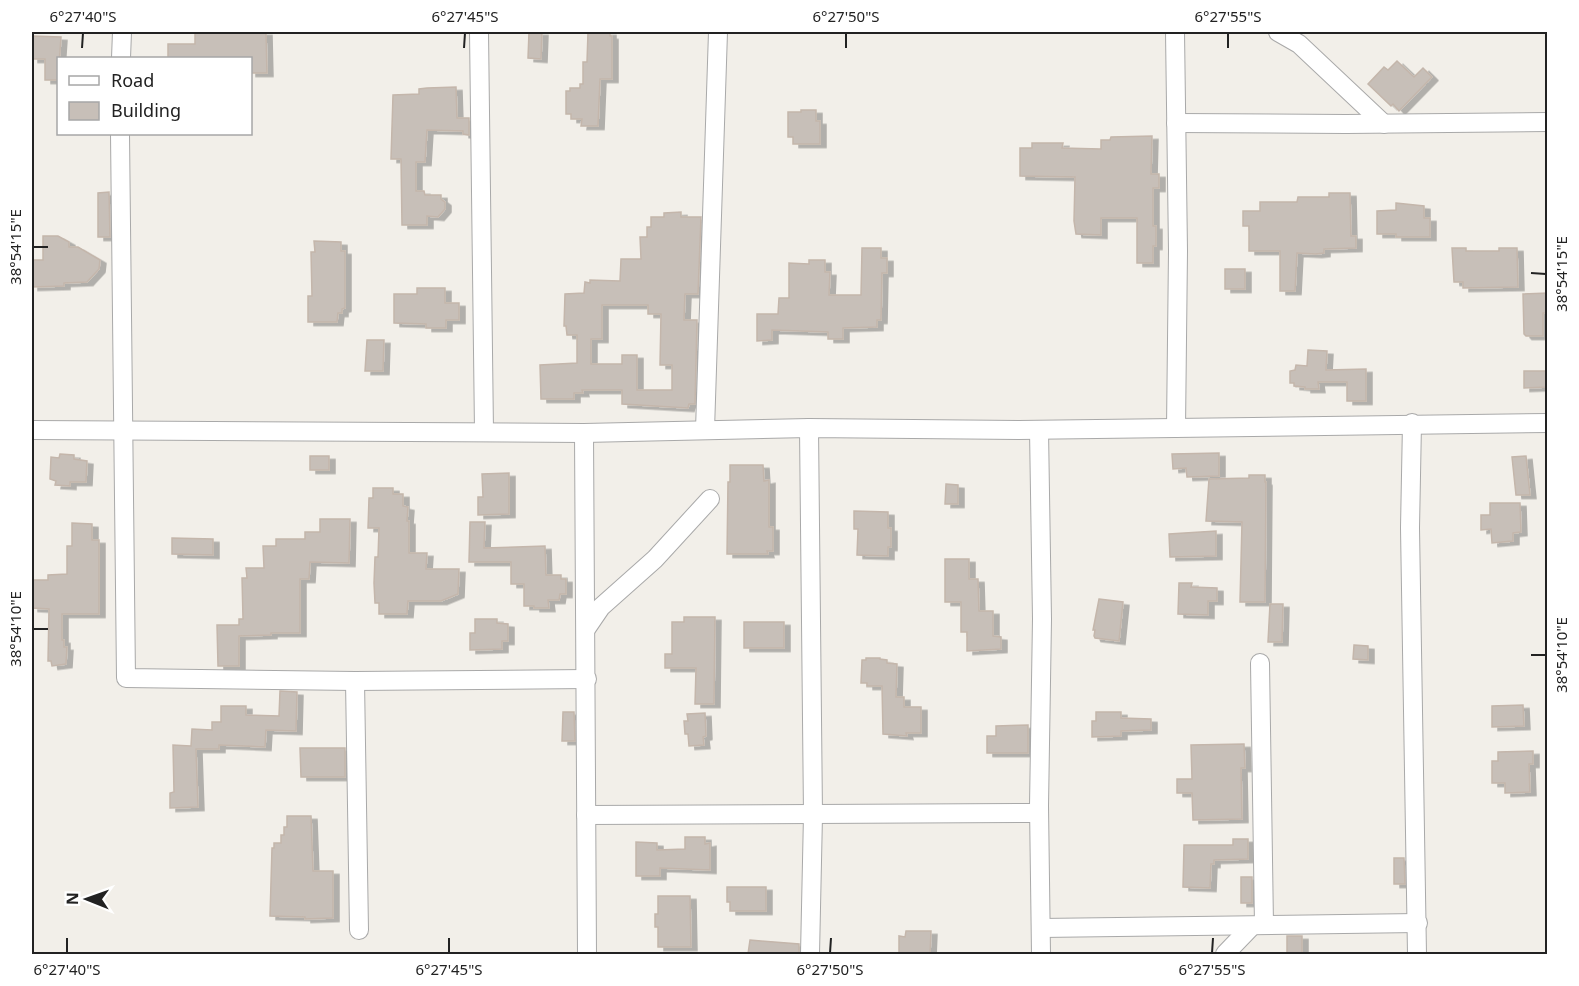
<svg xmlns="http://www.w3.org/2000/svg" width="1579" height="986" font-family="'Noto Sans',sans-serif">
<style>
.building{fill:#c7bfb8;stroke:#c4b6ab;stroke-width:1.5;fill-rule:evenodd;filter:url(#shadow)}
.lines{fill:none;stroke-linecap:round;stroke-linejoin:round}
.minor-casing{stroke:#a9a9a9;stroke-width:20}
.minor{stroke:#fff;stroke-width:18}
.ticks{fill:none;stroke:#222;stroke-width:2}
.neatline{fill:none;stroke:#222;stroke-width:2}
.ticks-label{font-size:15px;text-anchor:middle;fill:#222}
</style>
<defs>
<filter id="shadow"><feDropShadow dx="6" dy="3.5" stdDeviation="0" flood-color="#0004"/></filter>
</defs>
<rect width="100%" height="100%" fill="#f2efe9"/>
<g class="building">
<polygon points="195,32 266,32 267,73 250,73 250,58 168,58 168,44 195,44"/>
<polygon points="529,32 542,32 541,59 528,58"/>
<polygon points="588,32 610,32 610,36 612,36 612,79 600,79 598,126 581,126 582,119 571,119 571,114 566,114 566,91 570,91 570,88 580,88 580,84 583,84 583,62 587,62"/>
<polygon points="32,36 61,37 58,80 45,80 45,59 32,59"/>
<polygon points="1397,61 1414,77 1423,68 1432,77 1399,111 1393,104 1391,106 1368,84 1384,67 1388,70"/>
<polygon points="456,87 457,118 469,118 469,135 463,134 463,131 427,130 425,162 416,162 416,191 424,191 425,195 441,195 441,199 445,202 445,209 438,217 427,216 427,225 402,225 401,159 391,159 393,95 419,94 419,89 427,88"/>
<polygon points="801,110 816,110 816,121 820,121 820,144 793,144 793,137 788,137 788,112 801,112"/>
<polygon points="1152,136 1151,174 1159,174 1159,188 1153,188 1153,226 1156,226 1156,246 1153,246 1153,263 1137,263 1137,218 1101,218 1101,235 1076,234 1074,221 1075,177 1020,176 1020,148 1032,148 1032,143 1063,143 1062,148 1101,149 1101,140 1110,140 1111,137"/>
<polygon points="109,192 110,237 98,237 98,193"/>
<polygon points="1329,193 1350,193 1351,236 1356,236 1356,248 1324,249 1324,253 1316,254 1297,253 1295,291 1280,291 1280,251 1249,251 1249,226 1243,226 1243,211 1260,211 1260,202 1297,202 1298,197 1329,197"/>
<polygon points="1396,203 1424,206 1424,218 1430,218 1430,237 1396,237 1396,234 1377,234 1377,211 1396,210"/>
<path d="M681 212V217H701L698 294H685L684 320H697L695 404H689L688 408 671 407 622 404V390H582L583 393H574V399H541L540 365 577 363V335H567L566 326H564L565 294 584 293 585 282 590 283V280L620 281 621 259H641L640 237H647V227H651V217H664V213ZM602 305H648V314H661L660 365H672V390H637V355H622V364H591V339H602Z"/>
<polygon points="43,236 58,236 69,242 69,247 78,247 100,260 99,269 87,282 64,283 64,286 32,287 32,260 43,260"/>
<polygon points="314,241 341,242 341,251 345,251 345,308 342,309 342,313 338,313 337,322 308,322 308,296 312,296 311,252 315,252"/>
<polygon points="862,248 881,248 881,258 887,258 887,273 882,273 881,320 877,320 877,327 843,328 843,339 828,339 828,332 772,330 772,340 757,341 757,314 778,314 779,298 789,298 789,263 809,264 809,260 825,260 825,272 830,272 829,295 861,295"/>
<polygon points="1452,248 1466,248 1466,251 1499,251 1499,248 1517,248 1518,287 1463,288 1463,282 1454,282"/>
<rect x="1225" y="269" width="20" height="20"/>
<polygon points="417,288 445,288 445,303 459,303 459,320 446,320 446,328 426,328 426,324 394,323 394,294 417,294"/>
<polygon points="1548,293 1548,313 1543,313 1543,336 1526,336 1524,334 1523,294"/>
<polygon points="367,340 384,340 383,371 365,371"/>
<polygon points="1308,350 1327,351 1326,370 1366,369 1366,401 1347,401 1347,382 1318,382 1319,389 1305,389 1305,387 1294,386 1294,383 1290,383 1290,371 1295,370 1296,365 1307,366"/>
<polygon points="1524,371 1548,371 1548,387 1524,388"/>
<polygon points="1219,453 1219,476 1187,477 1186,468 1173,469 1172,454"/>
<polygon points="60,454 74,455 74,459 87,461 86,482 70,482 70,486 55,485 56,481 50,479 51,457 59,458"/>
<rect x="310" y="456" width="19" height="14"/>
<polygon points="1526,456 1530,495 1516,495 1512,457"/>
<polygon points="730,465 763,465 764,481 769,480 769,527 773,527 773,551 767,551 768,554 727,554 728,482 730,482"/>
<polygon points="509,473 509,514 478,515 478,497 483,497 482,474"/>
<polygon points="1249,475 1265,475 1265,482 1266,482 1265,602 1240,602 1242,522 1206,521 1209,479 1249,478"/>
<polygon points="946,484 958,485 958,504 945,504"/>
<polygon points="373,488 393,488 393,494 403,494 403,506 408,507 407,521 409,521 409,553 427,553 426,569 459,569 458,594 441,601 408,601 407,614 379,614 379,603 375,603 374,583 375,557 378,557 379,528 368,528 369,498 373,498"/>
<polygon points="1490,503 1520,503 1521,532 1513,533 1513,541 1492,543 1491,529 1481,530 1481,515 1490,515"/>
<polygon points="854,511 888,512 888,528 891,528 891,547 888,547 888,556 857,555 858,529 854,529"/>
<polygon points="320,519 350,519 349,563 310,562 309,579 300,579 300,633 271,633 271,635 239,636 239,666 218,666 217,625 239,625 239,619 243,619 242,578 247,578 246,568 264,568 263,546 276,546 276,539 305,539 305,532 320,532"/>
<polygon points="470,522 485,522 484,548 545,546 546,575 561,575 561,579 566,579 566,594 560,594 559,600 548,600 549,608 534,608 534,606 524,606 524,584 511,584 511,562 469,562"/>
<polygon points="72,523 92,524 92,540 99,540 99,614 62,614 62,640 64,640 64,647 67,647 66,664 52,666 51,661 48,661 49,609 32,608 32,580 48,580 48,575 67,574 67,546 72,546"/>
<polygon points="1216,531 1216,556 1170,557 1169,534"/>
<polygon points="172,538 213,539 213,555 172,554"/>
<polygon points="945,559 969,559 969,579 978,579 979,611 993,611 993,636 1001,637 1001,649 967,651 967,632 961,632 961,602 945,602"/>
<polygon points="1179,583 1192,583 1191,587 1217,588 1217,601 1208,601 1208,615 1178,614"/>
<polygon points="1099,599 1123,602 1119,641 1095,638 1094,636 1095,630 1093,630"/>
<polygon points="1270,604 1283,604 1282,642 1268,642"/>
<polygon points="684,617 715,617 714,704 695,704 696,668 665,668 665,654 672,654 672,622 684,622"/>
<polygon points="475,619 497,619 497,623 508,624 508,641 502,641 502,649 470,650 470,633 475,633"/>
<rect x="744" y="622" width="40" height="26"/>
<polygon points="1354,645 1368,646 1368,660 1353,659"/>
<polygon points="866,658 880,658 880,659 887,660 887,663 897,664 896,697 904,697 904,707 921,707 921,733 906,733 907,736 883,734 882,686 867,686 867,683 861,683 862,660 866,660"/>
<polygon points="280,691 297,692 296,731 266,730 265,747 219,745 219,749 196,749 198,807 170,808 170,793 174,792 173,745 191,746 192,729 212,730 212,722 221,722 221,706 246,706 246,715 279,716"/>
<polygon points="1523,705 1524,726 1492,727 1492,706"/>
<polygon points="563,712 574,712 575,741 562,741"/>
<polygon points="1096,712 1121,712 1121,718 1151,719 1151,730 1121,731 1121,736 1092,737 1092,721 1096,721"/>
<polygon points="705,713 706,736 703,737 704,745 689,746 688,734 685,734 684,721 688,721 687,714"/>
<polygon points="1028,725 1028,753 987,753 987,736 996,736 996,726"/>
<polygon points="1244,744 1245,768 1241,768 1242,819 1193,820 1192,793 1177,793 1177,779 1192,779 1191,745"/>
<polygon points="300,748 345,748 345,777 301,777"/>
<polygon points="1533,751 1533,764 1529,764 1530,792 1505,793 1505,783 1492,783 1492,761 1498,761 1498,752"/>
<polygon points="287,816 311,816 313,871 333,871 333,918 305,919 305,917 270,916 272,848 274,848 274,843 281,843 281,835 284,835 284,827 287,827"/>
<polygon points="685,837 705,837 705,844 710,843 710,870 660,868 660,876 636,876 636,842 657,843 657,850 685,849"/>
<polygon points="1233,839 1248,839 1248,859 1214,860 1214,864 1211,864 1210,888 1183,887 1184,845 1233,845"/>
<polygon points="1394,858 1404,858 1405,884 1394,884"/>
<rect x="1241" y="877" width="11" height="26"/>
<polygon points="727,887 766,887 766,911 730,911 730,902 727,902"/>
<polygon points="658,896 690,896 691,947 658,947 658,927 655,927 655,914 658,914"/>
<polygon points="906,931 931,931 930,954 899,954 899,936 905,937"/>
<rect x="1287" y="936" width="15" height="18"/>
<polygon points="750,940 799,944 799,954 748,954"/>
</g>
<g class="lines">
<g class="minor-casing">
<g id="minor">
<polyline points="479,32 484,431"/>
<polyline points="1175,32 1178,251 1176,428"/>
<polyline points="1278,32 1299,44 1384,124"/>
<polyline points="121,58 122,32"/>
<polyline points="1176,123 1346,124 1548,122"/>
<polyline points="120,134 126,678 355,681 587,679"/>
<polyline points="1412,423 1410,528 1417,954"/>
<polyline points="809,428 813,815 810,954"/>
<polyline points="32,430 584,433 809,428 1019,430 1548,423"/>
<polyline points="705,430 718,32"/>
<polyline points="1039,430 1042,619 1039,806 1041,954"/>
<polyline points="584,433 587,954"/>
<polyline points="586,629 601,607 655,559 710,499"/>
<polyline points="1260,663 1264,925"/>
<polyline points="355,681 359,930"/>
<polyline points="586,815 1039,813"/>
<polyline points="1041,928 1418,923"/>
<polyline points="1225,954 1252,926"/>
</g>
</g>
<use href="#minor" class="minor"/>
</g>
<path class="ticks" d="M82 48 83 33M464 48 465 33M846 48V33M1228 48V33M33 247H48M1531 273 1546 274M33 629H48M1531 655H1546M67 953V938M449 953V938M830 953 831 938M1212 953 1213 938"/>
<rect width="1579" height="986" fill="none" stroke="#ffffff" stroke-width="66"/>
<rect x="57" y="57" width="195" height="78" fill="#ffffff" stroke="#a7a7a7" stroke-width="1.5"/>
<rect x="69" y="76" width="30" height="9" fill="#ffffff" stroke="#a7a7a7" stroke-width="1.5"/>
<text x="111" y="87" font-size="18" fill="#222222">Road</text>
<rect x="69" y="102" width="30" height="18" fill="#c7bfb8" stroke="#a7a7a7" stroke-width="1.5"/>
<text x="111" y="117" font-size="18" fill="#222222">Building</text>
<g transform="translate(87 899) rotate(271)" stroke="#ffffff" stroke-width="4.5" paint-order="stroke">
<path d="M0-4.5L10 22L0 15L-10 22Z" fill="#222222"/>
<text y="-9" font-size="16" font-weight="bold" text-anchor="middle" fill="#222222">N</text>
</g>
<rect x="33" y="33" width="1513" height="920" class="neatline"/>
<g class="ticks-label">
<text x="83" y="22">6°27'40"S</text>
<text x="465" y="22">6°27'45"S</text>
<text x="846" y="22">6°27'50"S</text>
<text x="1228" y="22">6°27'55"S</text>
<text transform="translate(16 247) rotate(-90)" y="5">38°54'15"E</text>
<text transform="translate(1562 274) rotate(-90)" y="5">38°54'15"E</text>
<text transform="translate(16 629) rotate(-90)" y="5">38°54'10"E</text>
<text transform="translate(1562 655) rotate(-90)" y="5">38°54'10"E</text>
<text x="67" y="975">6°27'40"S</text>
<text x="449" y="975">6°27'45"S</text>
<text x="830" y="975">6°27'50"S</text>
<text x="1212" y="975">6°27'55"S</text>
</g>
</svg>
